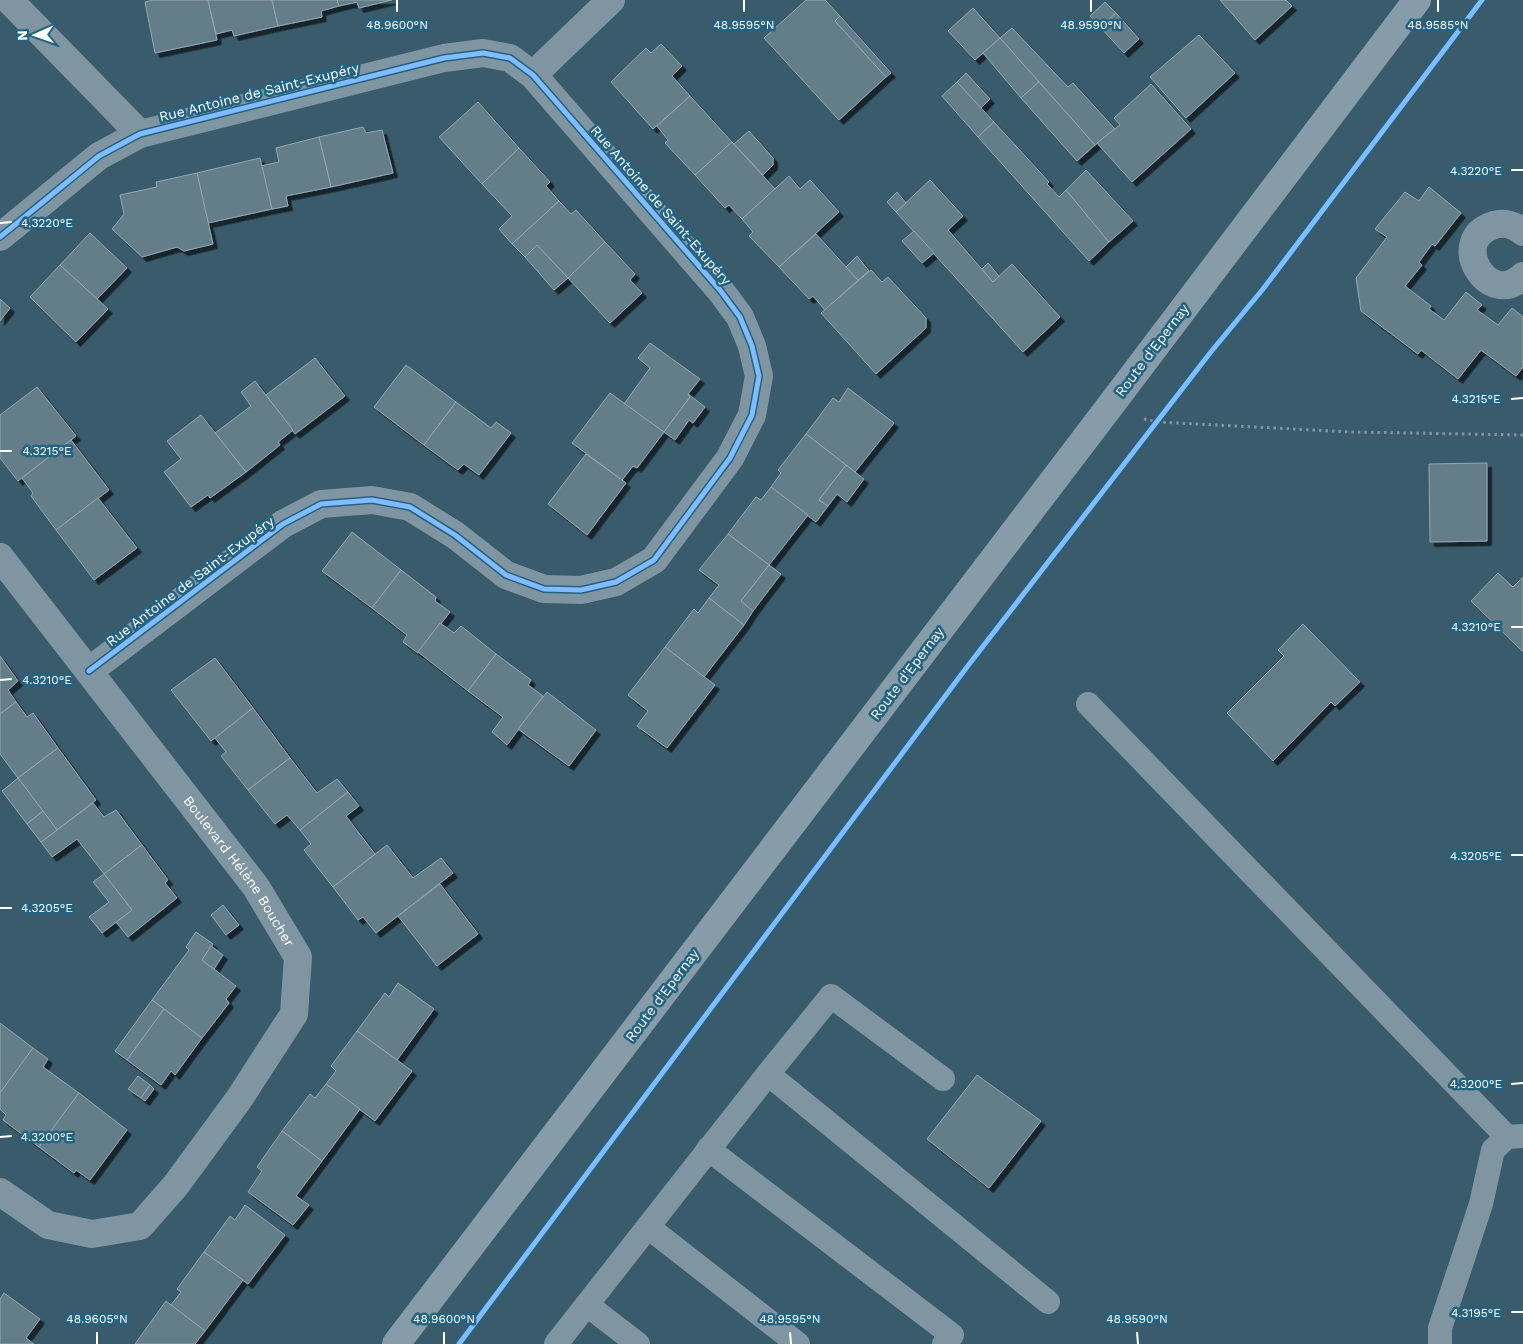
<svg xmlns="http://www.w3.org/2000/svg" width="1523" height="1344" font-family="'Work Sans',sans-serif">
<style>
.building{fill:#647d89;stroke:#93a7b1;filter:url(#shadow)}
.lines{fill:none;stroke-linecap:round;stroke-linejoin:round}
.path{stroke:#7f96a2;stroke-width:3;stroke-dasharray:2.5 4;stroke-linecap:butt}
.lane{stroke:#7f96a2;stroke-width:24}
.street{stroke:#7f96a2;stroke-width:28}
.secondary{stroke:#869ca8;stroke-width:28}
.cycleway-casing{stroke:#246282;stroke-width:8}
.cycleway{stroke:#80bcff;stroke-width:5}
.ticks{fill:none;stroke:#fff;stroke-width:2}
.labels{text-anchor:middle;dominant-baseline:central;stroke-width:5;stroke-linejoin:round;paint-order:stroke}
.street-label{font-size:14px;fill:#fff;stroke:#246282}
.ticks-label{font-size:12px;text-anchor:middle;fill:#fff;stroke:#246282;stroke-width:5;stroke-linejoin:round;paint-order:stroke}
</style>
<defs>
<filter id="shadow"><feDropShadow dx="4.5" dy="4.5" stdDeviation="0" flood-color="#0009"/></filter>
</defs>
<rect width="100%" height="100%" fill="#3a5b6c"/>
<g class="building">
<polygon points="153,0 208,0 217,40 155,53 145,2"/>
<polygon points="208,0 272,0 278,26 234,36 232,30 216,34"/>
<polygon points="272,0 337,0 339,6 321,11 322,17 278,26"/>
<polygon points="337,0 392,0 359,8 357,2 339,6"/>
<polygon points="806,0 825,0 840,16 835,21 886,77 839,120 764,38"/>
<polygon points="1220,0 1286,0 1292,6 1255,40"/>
<polygon points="1105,2 1116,13 1100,27 1090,16"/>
<polygon points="973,8 1000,38 975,60 948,31"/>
<polygon points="1116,13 1139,39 1124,53 1100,27"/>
<polygon points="840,16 891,73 886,77 835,21"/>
<polygon points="1012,28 1068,87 1073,83 1115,129 1095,145 1000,38"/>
<polygon points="1199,35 1235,73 1186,118 1150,77"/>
<polygon points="1000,38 1039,82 1021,98 983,53"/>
<polygon points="661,44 682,66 672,76 690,96 653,129 611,82 646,48 651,53"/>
<polygon points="966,73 990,99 981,108 957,82"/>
<polygon points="957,82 994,122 978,137 942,96"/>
<polygon points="1039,82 1095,145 1077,161 1021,98"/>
<polygon points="1151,84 1191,129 1132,182 1097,143 1120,125 1114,118"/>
<polygon points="690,96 732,142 695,175 665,143 668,140 657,126"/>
<polygon points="478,102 519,148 482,184 439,137"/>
<polygon points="994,122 1049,182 1047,184 1059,197 1066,190 1109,242 1089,261 978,137"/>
<polygon points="363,127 366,133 382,130 393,173 331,187 319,137"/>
<polygon points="749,131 773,158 773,165 763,175 734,144"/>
<polygon points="319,137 331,187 286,196 288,206 272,209 261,166 279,162 276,148"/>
<polygon points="732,142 775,189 742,219 729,205 725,208 695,175"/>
<polygon points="519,148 550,182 546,186 559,201 512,244 499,229 512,216 482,184"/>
<polygon points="260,158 272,209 208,223 197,173"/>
<polygon points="1086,170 1133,221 1109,242 1066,190"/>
<polygon points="197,173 213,244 184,251 177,247 142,257 112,229 124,214 120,195 157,187 156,182"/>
<polygon points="789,176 800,189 810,180 839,212 779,267 749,236 753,232 742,219"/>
<polygon points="930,180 963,216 948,230 993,282 1012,264 1060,317 1023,352 896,212"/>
<polygon points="1429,187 1461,213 1435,246 1432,244 1419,262 1422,265 1405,286 1431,306 1429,309 1444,320 1466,292 1482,305 1477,310 1498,325 1512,308 1523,317 1523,367 1516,376 1481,350 1458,379 1421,350 1418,354 1361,311 1356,278 1387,237 1375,229 1405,192 1419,201"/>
<polygon points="897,192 906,203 896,212 887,202"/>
<polygon points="559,201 571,214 576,210 605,242 568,278 537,245 525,257 512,244"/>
<polygon points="914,231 934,253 922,263 902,241"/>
<polygon points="90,233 127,268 97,299 60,265"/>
<polygon points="816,234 858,280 825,310 813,296 809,299 779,267"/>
<polygon points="605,242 635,274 630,280 642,293 610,323 568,278"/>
<polygon points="537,245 568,278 554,290 525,257"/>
<polygon points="857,256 869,271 858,280 846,267"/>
<polygon points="988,263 999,276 993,282 982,269"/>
<polygon points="60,265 108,309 76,342 30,297"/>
<polygon points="871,270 882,282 888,277 926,318 926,328 876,374 821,313"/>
<polygon points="0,299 10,308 0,321"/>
<polygon points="650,343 700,379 688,394 690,397 664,432 624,404 650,368 638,358"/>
<polygon points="315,358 345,396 295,434 266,395"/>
<polygon points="406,365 456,402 424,445 374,407"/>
<polygon points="255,381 293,430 278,442 280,445 246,472 215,433 251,406 241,392"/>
<polygon points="37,387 76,436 18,481 0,458 0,415"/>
<polygon points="848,388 894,423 855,472 806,434 833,398 839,402"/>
<polygon points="610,393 664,432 637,468 633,466 622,480 572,443"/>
<polygon points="688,394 705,407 693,423 689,420 675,440 664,432 690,397"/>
<polygon points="456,402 491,428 496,422 511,433 479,475 464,464 458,470 424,445"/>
<polygon points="201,415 246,472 210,498 208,495 191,507 164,472 181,459 167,441"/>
<polygon points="806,434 846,465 819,500 828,506 816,522 771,487 781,473 778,470"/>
<polygon points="71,440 109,490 56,530 31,496 33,493 22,478"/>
<polygon points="586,454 626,483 587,535 548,504"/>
<polygon points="1487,463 1487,541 1430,542 1429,464"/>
<polygon points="846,465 864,479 847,502 837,494 828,506 819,500"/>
<polygon points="771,487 808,515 769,565 728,534 756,497 761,500"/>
<polygon points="98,498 137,548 94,580 56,530"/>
<polygon points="352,532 401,570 372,608 322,571"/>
<polygon points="728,534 769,565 741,601 753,611 744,625 709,598 719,585 699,570"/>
<polygon points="769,565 781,574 753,611 741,601"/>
<polygon points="401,570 436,597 435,601 450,612 418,653 403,642 407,635 372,608"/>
<polygon points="1498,573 1513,587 1523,577 1523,652 1471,601"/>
<polygon points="709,598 744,625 704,677 665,647 694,609 698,613"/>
<polygon points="440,623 454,633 461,626 496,654 468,691 418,652"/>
<polygon points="1303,624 1360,682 1335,706 1331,702 1273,761 1227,713 1284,656 1278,650"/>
<polygon points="665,647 715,685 667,748 637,726 648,711 628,695"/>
<polygon points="496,654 531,680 528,685 543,696 507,745 492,732 503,717 468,691"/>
<polygon points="0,656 18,681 8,690 16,702 0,714"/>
<polygon points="215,658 253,708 211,741 171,690"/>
<polygon points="547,692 596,730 569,766 518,729"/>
<polygon points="16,702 27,717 33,713 58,748 18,778 0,754 0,714"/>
<polygon points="253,708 290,758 248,790 221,756 226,752 215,738"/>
<polygon points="58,748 96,800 57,830 18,778"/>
<polygon points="290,758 317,793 337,779 348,792 300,830 287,815 275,824 248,790"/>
<polygon points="18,778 43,811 27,824 2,791"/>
<polygon points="348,792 359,806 346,816 375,854 333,887 304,850 311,844 300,830"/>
<polygon points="93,803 104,817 116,810 142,845 104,874 77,839 52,857 41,842"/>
<polygon points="43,811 57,830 41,842 27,824"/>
<polygon points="142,845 168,880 165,883 177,898 128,937 116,922 132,910 104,874"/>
<polygon points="387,845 413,878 441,858 453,873 376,933 363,917 358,920 333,887"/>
<polygon points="104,874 132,910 102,933 89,917 109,902 93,882"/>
<polygon points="440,884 478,934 437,966 398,916"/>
<polygon points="223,905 239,925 226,935 211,915"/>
<polygon points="196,932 213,944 202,960 236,986 226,999 229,1003 202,1038 152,1000 189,950 186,947"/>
<polygon points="211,946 223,955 214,969 202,960"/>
<polygon points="398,983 434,1009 397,1060 357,1031 385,993 389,997"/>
<polygon points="152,1000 164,1009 127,1060 115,1051"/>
<polygon points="164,1009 202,1038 175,1075 171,1071 161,1085 127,1060"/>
<polygon points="0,1023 33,1048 0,1093"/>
<polygon points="357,1031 412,1071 375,1121 326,1084 336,1071 331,1066"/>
<polygon points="33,1048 48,1059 43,1067 79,1093 39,1147 3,1120 6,1115 0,1109 0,1093"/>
<polygon points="977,1075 1041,1121 989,1188 927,1139"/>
<polygon points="138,1076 150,1085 141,1098 128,1089"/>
<polygon points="326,1084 360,1109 322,1161 282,1131 310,1094 315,1098"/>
<polygon points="150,1085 154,1089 145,1101 141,1098"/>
<polygon points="79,1093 127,1130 90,1180 76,1170 74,1173 39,1147"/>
<polygon points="282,1131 322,1161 296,1196 309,1205 293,1225 248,1192 262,1171 257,1167"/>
<polygon points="245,1205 285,1235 248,1284 204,1252 230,1216 235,1220"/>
<polygon points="204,1252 243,1280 205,1331 171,1305 181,1292 177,1289"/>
<polygon points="4,1293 40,1319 26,1338 34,1344 0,1344 0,1299"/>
<polygon points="166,1301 205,1331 195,1344 135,1344"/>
</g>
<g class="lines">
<polyline class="path" points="1144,419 1158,422 1352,432 1523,435"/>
<g class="lane">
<polyline points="1088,704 1507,1137"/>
<polyline points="768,1074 831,996 943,1079"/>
<polyline points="708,1149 952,1335 944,1344"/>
<polyline points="648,1227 798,1344"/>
<polyline points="587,1305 638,1344"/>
<polyline points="556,1344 768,1074 1048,1302"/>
<polyline points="1440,1344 1440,1328 1481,1204 1493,1150 1507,1137 1522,1136"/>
</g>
<g class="street">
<polyline points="9,0 140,134"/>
<polyline points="533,75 611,0"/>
<path d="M1523 232C1515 225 1504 222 1494 225 1446 240 1489 310 1523 276"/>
<polyline points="0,237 99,156 140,134 444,58 483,53 510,58 533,75 720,290 740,317 752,346 759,376 752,415 730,458 654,560 616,582 581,590 544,589 506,575 455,535 410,507 372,500 321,504 283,524 89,671"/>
<path id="s1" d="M0 557 256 887 298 957 294 1014 239 1099 176 1185 140 1226 92 1234 48 1225 0 1192"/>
</g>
<polyline class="secondary" points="396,1344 1107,410 1417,0"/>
<g class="cycleway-casing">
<g id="cycleway">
<polyline points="0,237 99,156 140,134 444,58 483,53 510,58 533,75 720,290 740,317 752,346 759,376 752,415 730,458 654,560 616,582 581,590 544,589 506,575 455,535 410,507 372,500 321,504 283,524 89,671"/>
<polyline points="459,1344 967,667 1210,353 1263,289 1482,0"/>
</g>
</g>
<use href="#cycleway" class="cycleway"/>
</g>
<path class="ticks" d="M397 0V12M744 0V12M1091 0V12M1438 0V12M1511 170H1523M0 223 12 222M1511 399 1523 398M0 451H12M1511 627H1523M0 680 12 679M1511 855H1523M0 908H12M1511 1084 1523 1083M0 1137 12 1136M1511 1312H1523M97 1332V1344M444 1332V1344M790 1332 791 1344M1137 1332 1138 1344"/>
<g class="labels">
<g class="street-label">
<text transform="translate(259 92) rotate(-14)">Rue Antoine de Saint-Exupéry</text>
<text transform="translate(661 205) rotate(49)">Rue Antoine de Saint-Exupéry</text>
<text transform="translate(1152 350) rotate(-53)">Route d'Epernay</text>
<text transform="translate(190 581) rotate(-37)">Rue Antoine de Saint-Exupéry</text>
<text transform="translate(907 673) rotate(-53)">Route d'Epernay</text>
<text stroke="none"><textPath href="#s1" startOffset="395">Boulevard Hélène Boucher</textPath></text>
<text transform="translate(662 995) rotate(-53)">Route d'Epernay</text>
</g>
</g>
<g class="ticks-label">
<text x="397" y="29">48.9600°N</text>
<text x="744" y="29">48.9595°N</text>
<text x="1091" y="29">48.9590°N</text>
<text x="1438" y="29">48.9585°N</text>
<text x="1476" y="175">4.3220°E</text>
<text x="47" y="227">4.3220°E</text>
<text x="1476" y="403">4.3215°E</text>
<text x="47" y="455">4.3215°E</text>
<text x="1476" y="631">4.3210°E</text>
<text x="47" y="684">4.3210°E</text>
<text x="1476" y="860">4.3205°E</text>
<text x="47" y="912">4.3205°E</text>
<text x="1476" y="1088">4.3200°E</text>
<text x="47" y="1141">4.3200°E</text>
<text x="1476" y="1317">4.3195°E</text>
<text x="97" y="1323">48.9605°N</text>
<text x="444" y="1323">48.9600°N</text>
<text x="790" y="1323">48.9595°N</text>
<text x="1137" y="1323">48.9590°N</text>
</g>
<g transform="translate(35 35) rotate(268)" stroke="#246282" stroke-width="4" paint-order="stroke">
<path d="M0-4L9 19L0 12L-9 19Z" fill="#ffffff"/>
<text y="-8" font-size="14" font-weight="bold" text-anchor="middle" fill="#ffffff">N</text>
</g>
</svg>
